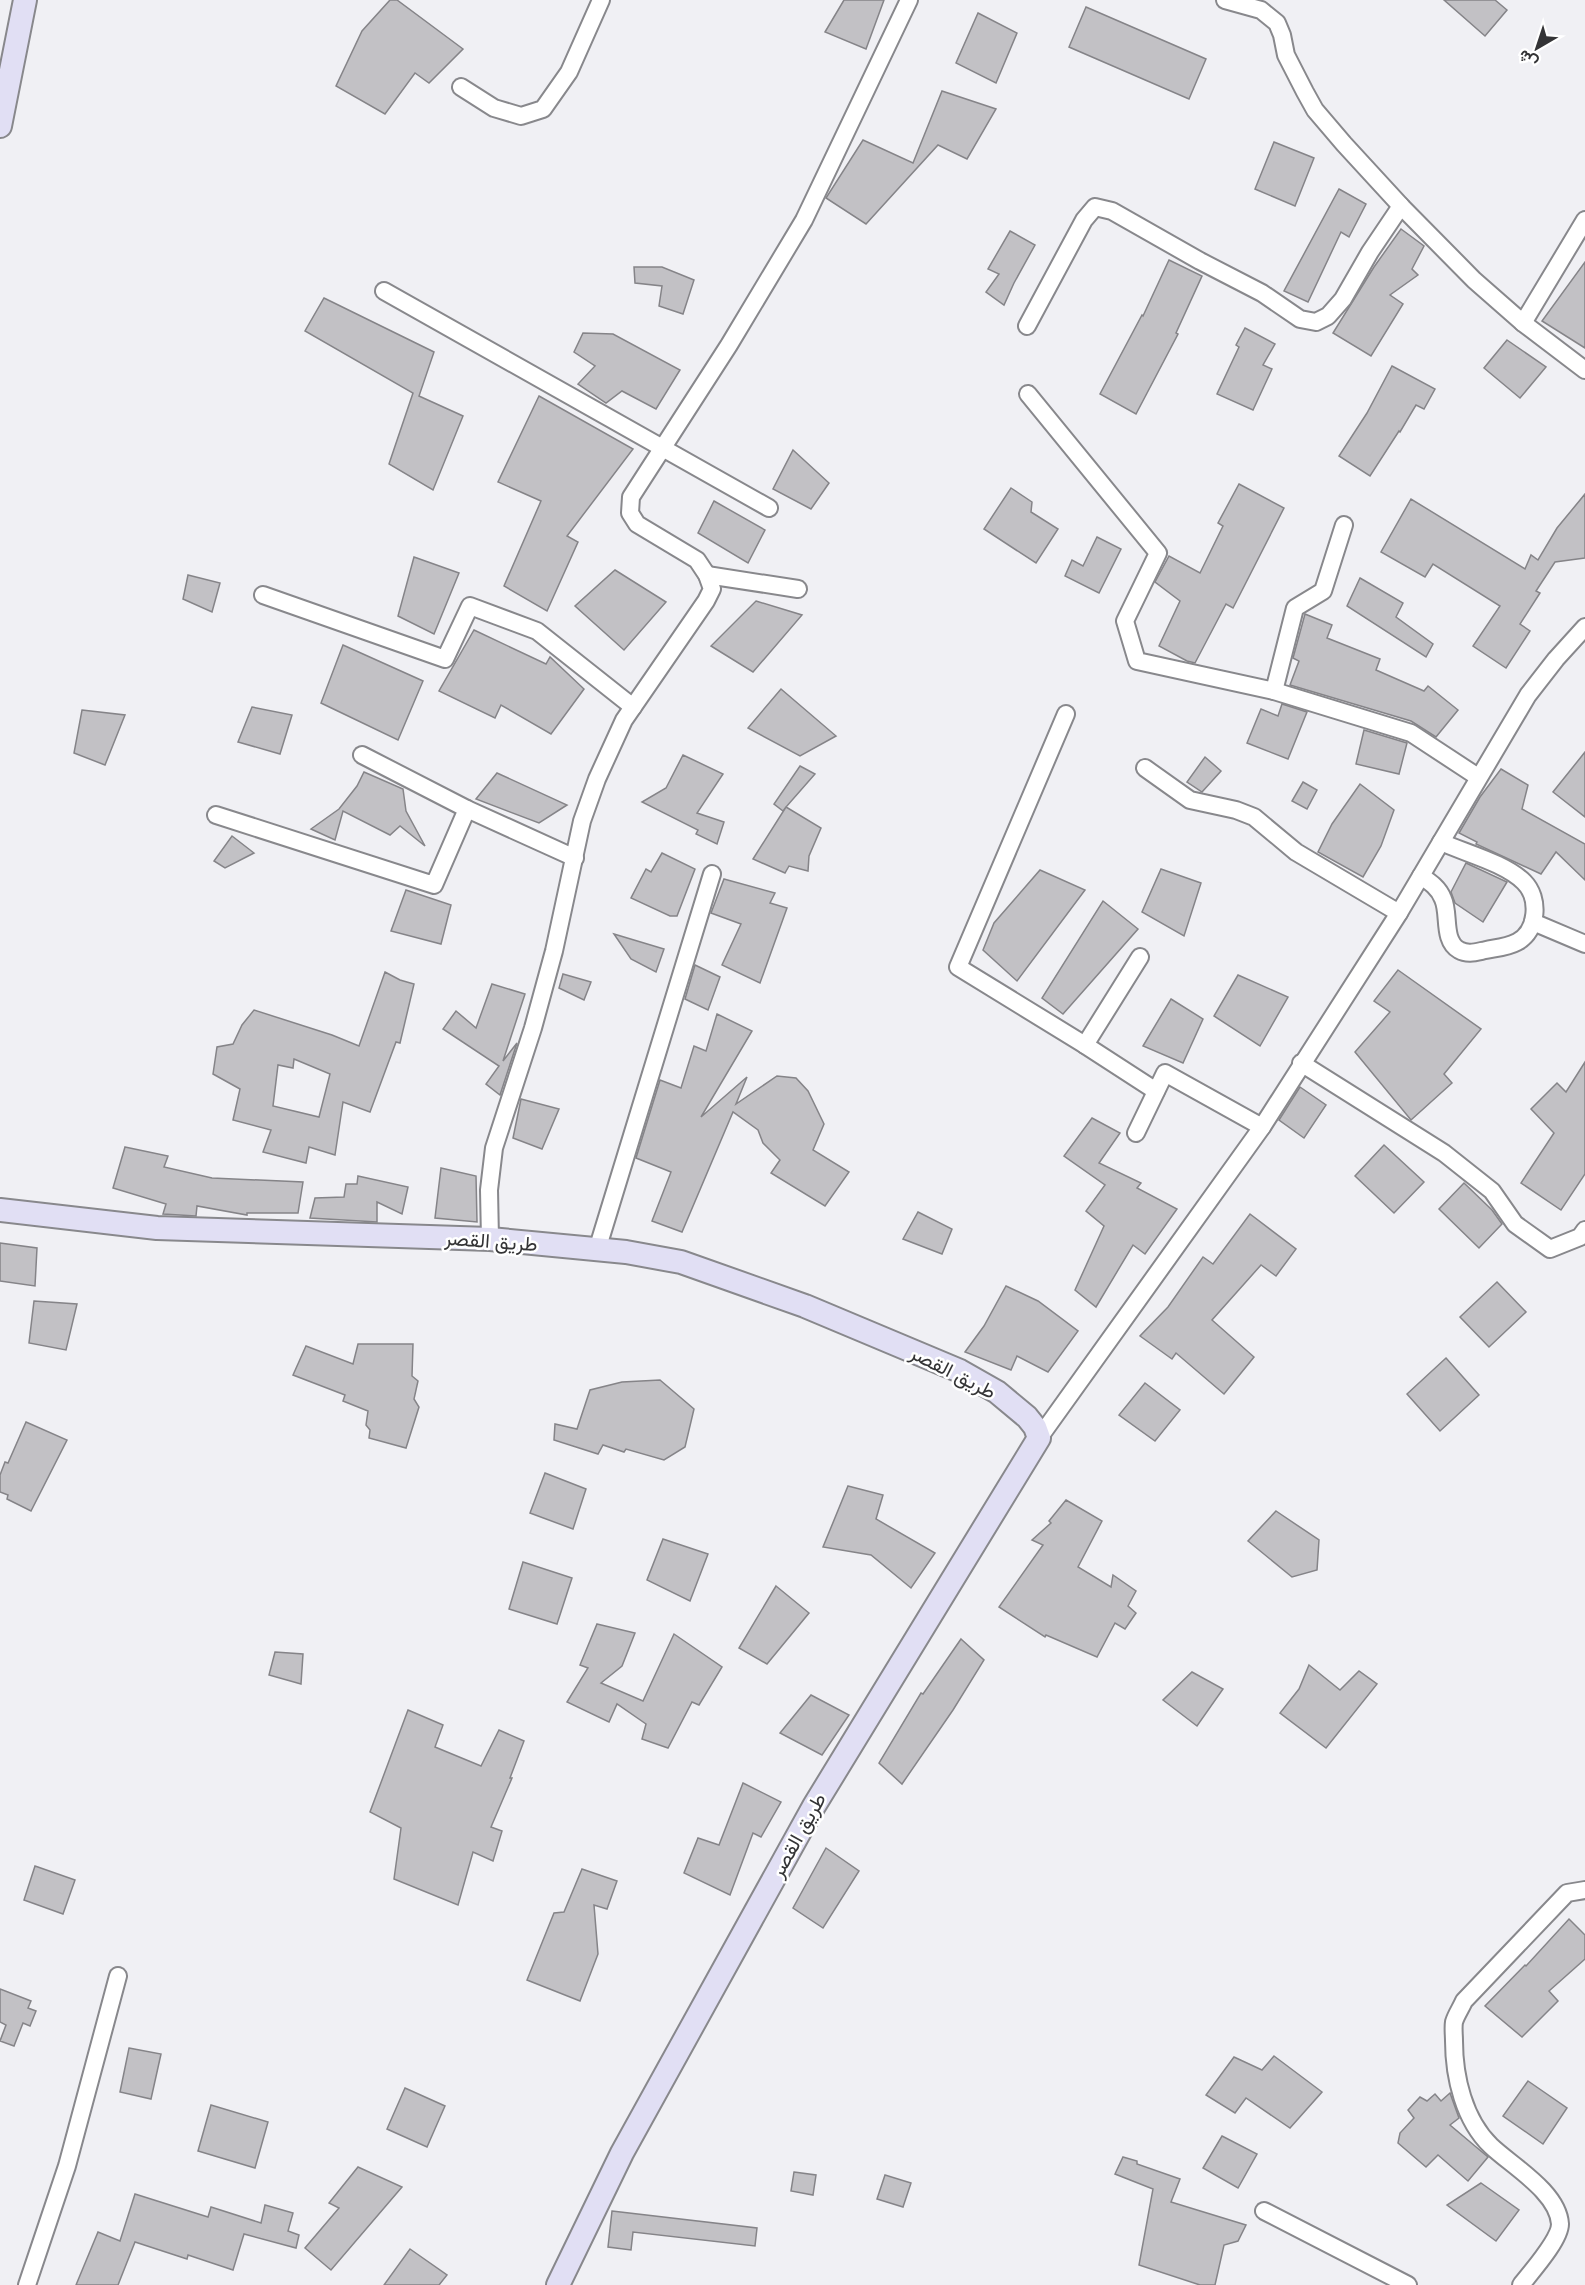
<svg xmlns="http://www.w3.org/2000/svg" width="1585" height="2285" font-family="'Fira Sans',Vazirmatn,sans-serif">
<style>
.building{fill:#c2c1c5;stroke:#858488;stroke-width:1.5;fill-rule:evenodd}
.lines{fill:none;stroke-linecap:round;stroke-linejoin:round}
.street-casing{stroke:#88888c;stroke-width:20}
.secondary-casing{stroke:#88888c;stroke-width:26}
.street{stroke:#fff;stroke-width:16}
.secondary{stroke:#e1dff4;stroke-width:22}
.labels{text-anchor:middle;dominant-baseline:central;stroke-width:5;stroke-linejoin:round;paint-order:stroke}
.street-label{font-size:20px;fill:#343436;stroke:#fff}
</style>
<rect width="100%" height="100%" fill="#f0f0f4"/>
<g class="building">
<polygon points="390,0 397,0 463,49 429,83 415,73 385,114 336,86 362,31"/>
<polygon points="844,0 884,0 866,49 825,32"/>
<polygon points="1444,0 1495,0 1507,10 1485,36"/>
<polygon points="1086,7 1206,59 1189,99 1069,47"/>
<polygon points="978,13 1017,33 996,83 956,63"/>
<polygon points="942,91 996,109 967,159 938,145 866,224 826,198 863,140 913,163"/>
<polygon points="1274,142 1314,158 1295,206 1255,189"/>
<polygon points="1339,189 1366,204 1349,237 1341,232 1308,302 1284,291"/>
<polygon points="1401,229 1424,246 1412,269 1418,275 1390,295 1403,304 1371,356 1333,333 1374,267"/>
<polygon points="1010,231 1035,245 1014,283 1004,305 986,292 999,274 988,269"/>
<polygon points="1169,260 1202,276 1176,333 1178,334 1136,414 1100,394 1142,315 1143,316"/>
<polygon points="1585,262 1585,348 1542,321"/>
<polygon points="634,267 662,267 694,280 683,314 659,306 662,286 635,283"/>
<polygon points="324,298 434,352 419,396 463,416 433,490 389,464 413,393 305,331"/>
<polygon points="1245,328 1275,344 1263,365 1272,369 1253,410 1217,394 1239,347 1236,345"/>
<polygon points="583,333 613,334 680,370 656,409 622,391 606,403 578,384 595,366 574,352"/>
<polygon points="1507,340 1546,367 1520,398 1484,368"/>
<polygon points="1392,366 1435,389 1424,409 1416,405 1400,432 1399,431 1370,476 1339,456 1367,413"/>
<polygon points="539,396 633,449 567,536 578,542 547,611 504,586 541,501 498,482"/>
<polygon points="793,450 829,483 811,509 773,489"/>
<polygon points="1239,484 1284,508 1233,608 1226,604 1195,663 1187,661 1159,646 1180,601 1155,582 1169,556 1200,573 1223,526 1218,523"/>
<polygon points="1011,488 1032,502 1031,512 1058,529 1036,563 984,529"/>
<polygon points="1585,494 1585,558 1555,562 1536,591 1540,593 1520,624 1530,631 1506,668 1473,646 1500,606 1433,564 1425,577 1381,552 1411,499 1525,569 1531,555 1538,560 1557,528"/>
<polygon points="714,501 765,530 748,563 698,533"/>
<polygon points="1097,537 1121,549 1099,593 1065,576 1072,560 1083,566"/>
<polygon points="414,557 459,573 434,634 398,616"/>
<polygon points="615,570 666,602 624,650 575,606"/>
<polygon points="188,575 220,583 212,612 183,599"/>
<polygon points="1360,578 1403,603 1396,617 1433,644 1426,657 1347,606"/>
<polygon points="756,601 802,615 753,672 711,646"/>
<polygon points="1305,614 1332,625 1327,638 1380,659 1376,670 1424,691 1428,686 1458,710 1436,737 1411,721 1290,685 1299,661 1293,658"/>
<polygon points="474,630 546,664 550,657 584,689 551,734 501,705 495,718 439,691"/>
<polygon points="343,645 423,681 398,740 321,703"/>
<polygon points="781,689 836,736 800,756 748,728"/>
<polygon points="1282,704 1307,712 1288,759 1247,743 1261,709 1278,716"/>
<polygon points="252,707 292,715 280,754 238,742"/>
<polygon points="82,710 125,715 105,765 74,753"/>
<polygon points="1364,730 1407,743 1399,774 1356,764"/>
<polygon points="1585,752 1585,817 1553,792"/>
<polygon points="683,755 723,774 697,813 724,822 717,844 696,834 698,830 642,802 666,788"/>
<polygon points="1205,757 1221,771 1202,792 1187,782"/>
<polygon points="800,766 815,774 786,807 821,828 809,856 808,871 789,866 785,873 753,859 786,807 783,811 774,804"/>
<polygon points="1501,769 1528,785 1522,809 1585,844 1585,880 1556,852 1541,874 1476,844 1477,842 1459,833 1480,797"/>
<polygon points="364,772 403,789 406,811 425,846 400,826 390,835 343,811 335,840 311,829 339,809 357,786"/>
<polygon points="497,773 567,805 539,823 476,799"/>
<polygon points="1303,782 1317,790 1307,809 1292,801"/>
<polygon points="1360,784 1394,810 1381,846 1363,877 1318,852 1332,824"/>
<polygon points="232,836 254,853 225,868 214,861"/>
<polygon points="662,853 695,869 677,916 670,916 631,898 646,869 651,872"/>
<polygon points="1466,863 1507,882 1483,922 1455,903 1451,892"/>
<polygon points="1161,869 1201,883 1184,936 1142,912"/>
<polygon points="1040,870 1085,890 1017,981 983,950 994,923"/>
<polygon points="724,879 775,893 770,903 787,908 760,983 722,965 741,924 711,913"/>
<polygon points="406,890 451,905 441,944 391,931"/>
<polygon points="1103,901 1138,929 1063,1014 1042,998"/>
<polygon points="614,934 664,949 656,972 631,959"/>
<polygon points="695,965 720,977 708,1010 685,999"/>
<polygon points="1398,970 1481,1029 1444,1074 1452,1083 1411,1120 1355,1052 1390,1012 1374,1001"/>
<path d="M385 972 400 980 414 984 400 1043 396 1042 370 1112 343 1102 335 1155 309 1147 306 1163 263 1152 271 1130 233 1120 240 1089 213 1074 217 1047 233 1044 242 1025 254 1010 332 1035 359 1046ZM294 1059 330 1074 319 1117 273 1106 278 1065 293 1068Z"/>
<polygon points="563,974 591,982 584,1000 559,988"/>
<polygon points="1238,975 1288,997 1260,1046 1214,1016"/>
<polygon points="492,984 525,994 503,1061 517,1043 500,1095 486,1084 499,1066 443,1029 456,1011 476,1028"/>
<polygon points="1171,999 1203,1019 1183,1063 1143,1046"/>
<polygon points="717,1014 752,1031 701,1117 747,1077 736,1104 777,1076 796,1078 808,1091 824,1124 813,1150 849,1172 825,1206 771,1173 780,1160 763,1143 758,1130 733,1112 682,1232 652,1221 671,1172 636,1158 660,1080 681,1088 694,1046 706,1051"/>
<polygon points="1585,1062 1585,1174 1561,1210 1521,1183 1554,1133 1531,1109 1557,1083 1566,1092"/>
<polygon points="1300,1087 1326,1105 1304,1138 1279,1120"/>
<polygon points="521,1099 559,1109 542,1149 513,1138"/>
<polygon points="1092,1118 1120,1133 1099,1163 1141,1183 1137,1188 1177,1209 1145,1254 1133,1245 1096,1307 1075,1290 1104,1226 1086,1211 1105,1185 1064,1156"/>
<polygon points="1384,1145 1424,1182 1394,1213 1355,1176"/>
<polygon points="125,1147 168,1156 164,1167 212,1178 303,1182 298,1213 247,1213 247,1215 197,1206 196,1216 163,1214 166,1204 113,1188"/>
<polygon points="441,1168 476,1176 477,1222 435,1218"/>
<polygon points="358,1176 408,1187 402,1214 377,1202 377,1222 310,1218 315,1198 344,1197 346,1184 357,1184"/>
<polygon points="1464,1183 1492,1210 1502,1224 1479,1248 1439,1209"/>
<polygon points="918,1212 952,1229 942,1254 903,1239"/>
<polygon points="1250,1214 1296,1249 1276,1276 1261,1265 1212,1320 1254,1357 1224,1394 1176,1353 1172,1359 1140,1336 1168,1307 1203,1257 1213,1264"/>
<polygon points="0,1243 37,1248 35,1286 0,1281"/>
<polygon points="1497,1282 1526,1312 1489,1347 1460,1317"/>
<polygon points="1006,1286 1038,1301 1078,1331 1048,1372 1017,1356 1011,1370 965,1352 984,1326"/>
<polygon points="34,1301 77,1304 66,1350 29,1343"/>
<polygon points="358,1344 413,1344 412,1376 418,1381 414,1399 419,1407 406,1448 369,1438 370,1430 366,1425 368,1411 343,1401 345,1395 293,1375 306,1346 353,1364"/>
<polygon points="1446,1358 1479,1395 1440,1431 1407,1394"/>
<polygon points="660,1380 694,1409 685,1447 664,1460 626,1449 624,1452 603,1445 598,1454 554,1440 555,1424 577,1429 590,1390 622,1382"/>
<polygon points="1145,1383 1180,1410 1155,1441 1119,1415"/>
<polygon points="26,1422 67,1440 31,1511 7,1499 8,1495 0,1492 0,1475 5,1462 8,1463"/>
<polygon points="545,1473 586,1489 573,1529 530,1513"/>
<polygon points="848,1486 883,1495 876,1519 935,1553 911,1588 871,1555 823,1547"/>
<polygon points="1066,1500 1102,1521 1078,1567 1111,1587 1113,1575 1136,1591 1128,1606 1136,1613 1125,1629 1115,1623 1097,1657 1046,1635 1045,1637 999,1607 1043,1545 1032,1540 1051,1523 1049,1521"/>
<polygon points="1276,1511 1319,1540 1317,1570 1292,1577 1248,1541"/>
<polygon points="663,1539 708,1554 690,1601 647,1580"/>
<polygon points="523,1562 572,1578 557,1624 509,1609"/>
<polygon points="776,1586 809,1613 767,1664 739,1648"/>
<polygon points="597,1624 635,1633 622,1666 601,1683 643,1701 674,1634 722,1667 699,1705 692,1702 668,1748 642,1739 646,1724 617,1704 609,1722 567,1702 588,1668 580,1665"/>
<polygon points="961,1639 984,1660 953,1710 902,1784 879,1763 921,1693 923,1694"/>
<polygon points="275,1652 303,1654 301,1684 269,1675"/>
<polygon points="1309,1665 1340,1690 1359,1671 1377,1684 1326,1748 1280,1713 1299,1689"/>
<polygon points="1192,1672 1223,1689 1197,1726 1163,1700"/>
<polygon points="811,1695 849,1715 822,1755 780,1733"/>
<polygon points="408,1710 443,1725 435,1747 481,1766 499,1730 524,1741 510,1778 512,1778 491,1827 502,1831 493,1861 473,1852 458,1905 394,1879 401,1828 370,1812"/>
<polygon points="743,1783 781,1802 761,1837 753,1833 730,1895 684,1873 698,1838 719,1845"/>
<polygon points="826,1848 859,1871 823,1928 793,1908"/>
<polygon points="35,1866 75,1880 63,1914 24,1900"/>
<polygon points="582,1869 617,1881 607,1909 594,1905 598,1954 580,2001 527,1980 554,1913 564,1912"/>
<polygon points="1569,1919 1585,1935 1585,1959 1549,1991 1558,2001 1522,2037 1485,2006 1525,1965 1526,1966"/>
<polygon points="0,1989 31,2001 28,2008 36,2011 30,2026 23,2023 14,2046 0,2041 6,2025 0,2022"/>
<polygon points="129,2048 161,2054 151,2099 120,2092"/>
<polygon points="1274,2056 1322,2092 1290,2128 1246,2098 1235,2113 1206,2095 1234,2057 1262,2070"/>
<polygon points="1528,2081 1567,2108 1543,2144 1503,2116"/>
<polygon points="405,2088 445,2106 427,2147 387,2129"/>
<polygon points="1450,2093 1459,2118 1450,2125 1488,2157 1468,2181 1438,2155 1426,2167 1398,2143 1400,2133 1414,2118 1408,2110 1420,2097 1427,2101 1435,2094 1441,2101"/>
<polygon points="211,2105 268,2122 255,2168 198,2151"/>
<polygon points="1222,2136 1257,2154 1238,2188 1203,2168"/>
<polygon points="1123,2157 1137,2161 1137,2164 1180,2179 1171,2202 1246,2225 1238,2241 1224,2245 1215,2285 1200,2285 1139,2265 1153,2189 1115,2174"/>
<polygon points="358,2167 402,2187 331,2270 305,2248 339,2208 329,2203"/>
<polygon points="794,2172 816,2175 813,2195 791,2191"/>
<polygon points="885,2175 911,2183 903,2207 877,2199"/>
<polygon points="1481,2183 1519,2210 1496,2241 1447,2205"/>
<polygon points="135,2194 208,2217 211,2207 261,2223 265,2205 293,2213 288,2231 299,2235 296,2248 244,2234 233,2270 188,2255 187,2259 135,2242 118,2285 76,2285 98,2232 120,2241"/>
<polygon points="612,2211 757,2228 755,2246 633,2232 631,2250 608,2247"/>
<polygon points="410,2249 447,2275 439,2285 384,2285"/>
</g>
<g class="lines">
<g class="street-casing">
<g id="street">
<polyline points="1225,0 1261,10 1277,23 1282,35 1286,55 1305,92 1315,110 1344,144 1401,206 1474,280 1523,323 1585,370"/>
<polyline points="461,87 494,108 521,116 543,109 569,72 601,0"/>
<polyline points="384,291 769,508"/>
<polyline points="1523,323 1585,220"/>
<polyline points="1027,326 1084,220 1095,207 1112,211 1200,261 1262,293 1300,319 1316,322 1328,316 1343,299 1370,252 1401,206"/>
<polyline points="1028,394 1158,553 1125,621 1137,661 1274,691"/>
<polyline points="1344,525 1323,591 1295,608 1274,691 1411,733 1478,777"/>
<polyline points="707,575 798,589"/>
<polyline points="263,595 445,659 470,606 537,631 633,707"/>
<polyline points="1066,714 958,967 1085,1045"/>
<polyline points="362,755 467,809 575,858"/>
<polyline points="1145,768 1190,800 1236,810 1254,817 1296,852 1399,913"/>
<polyline points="216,815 434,885 467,809"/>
<path d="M1421 876C1430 882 1439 888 1443 899 1450 914 1442 940 1459 950 1468 955 1476 952 1486 950 1496 948 1508 947 1517 942 1538 931 1540 898 1524 882 1505 863 1465 853 1441 842"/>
<polyline points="1533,922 1585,944"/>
<polyline points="1140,957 1085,1045 1156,1091"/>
<polyline points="1301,1063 1444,1153 1492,1191 1515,1224 1550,1249 1580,1237 1585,1230"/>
<polyline points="1136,1133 1165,1073 1262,1127"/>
<polyline points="490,1239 489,1190 494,1148 533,1028 554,951 582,821 597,779 624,720 706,601 712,589 707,575 697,560 637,524 630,513 631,497 729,345 804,220 909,0"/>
<polyline points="597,1250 712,874"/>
<polyline points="1039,1438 1262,1127 1399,913 1528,695 1556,659 1585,627"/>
<polyline points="1264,2211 1408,2285"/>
<polyline points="27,2285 67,2166 118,1976"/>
<path d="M1521 2285C1531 2272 1560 2240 1560 2224 1558 2192 1512 2166 1491 2146 1464 2120 1454 2077 1454 2041 1454 2035 1453 2028 1454 2022 1456 2015 1461 2008 1464 2001L1567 1893 1585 1890"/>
</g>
</g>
<g class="secondary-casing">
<g id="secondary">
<polyline points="0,126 25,0"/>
<polyline points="0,1210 157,1228 490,1239 626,1252 681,1262 805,1306 960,1371 997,1392 1027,1417 1035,1427 1039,1438 814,1806 622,2153 558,2285"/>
</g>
</g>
<use href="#street" class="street"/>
<use href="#secondary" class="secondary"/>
</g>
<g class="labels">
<g class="street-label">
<text transform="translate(491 1241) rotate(4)">طريق القصر</text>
<text transform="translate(953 1372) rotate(27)">طريق القصر</text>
<text transform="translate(798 1835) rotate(-61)">طريق القصر</text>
</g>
</g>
<g transform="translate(1537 48) rotate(219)" stroke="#ffffff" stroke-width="4.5" paint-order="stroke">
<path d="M0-4.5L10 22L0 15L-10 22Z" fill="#343436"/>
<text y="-9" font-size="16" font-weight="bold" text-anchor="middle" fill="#343436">ش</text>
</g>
</svg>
